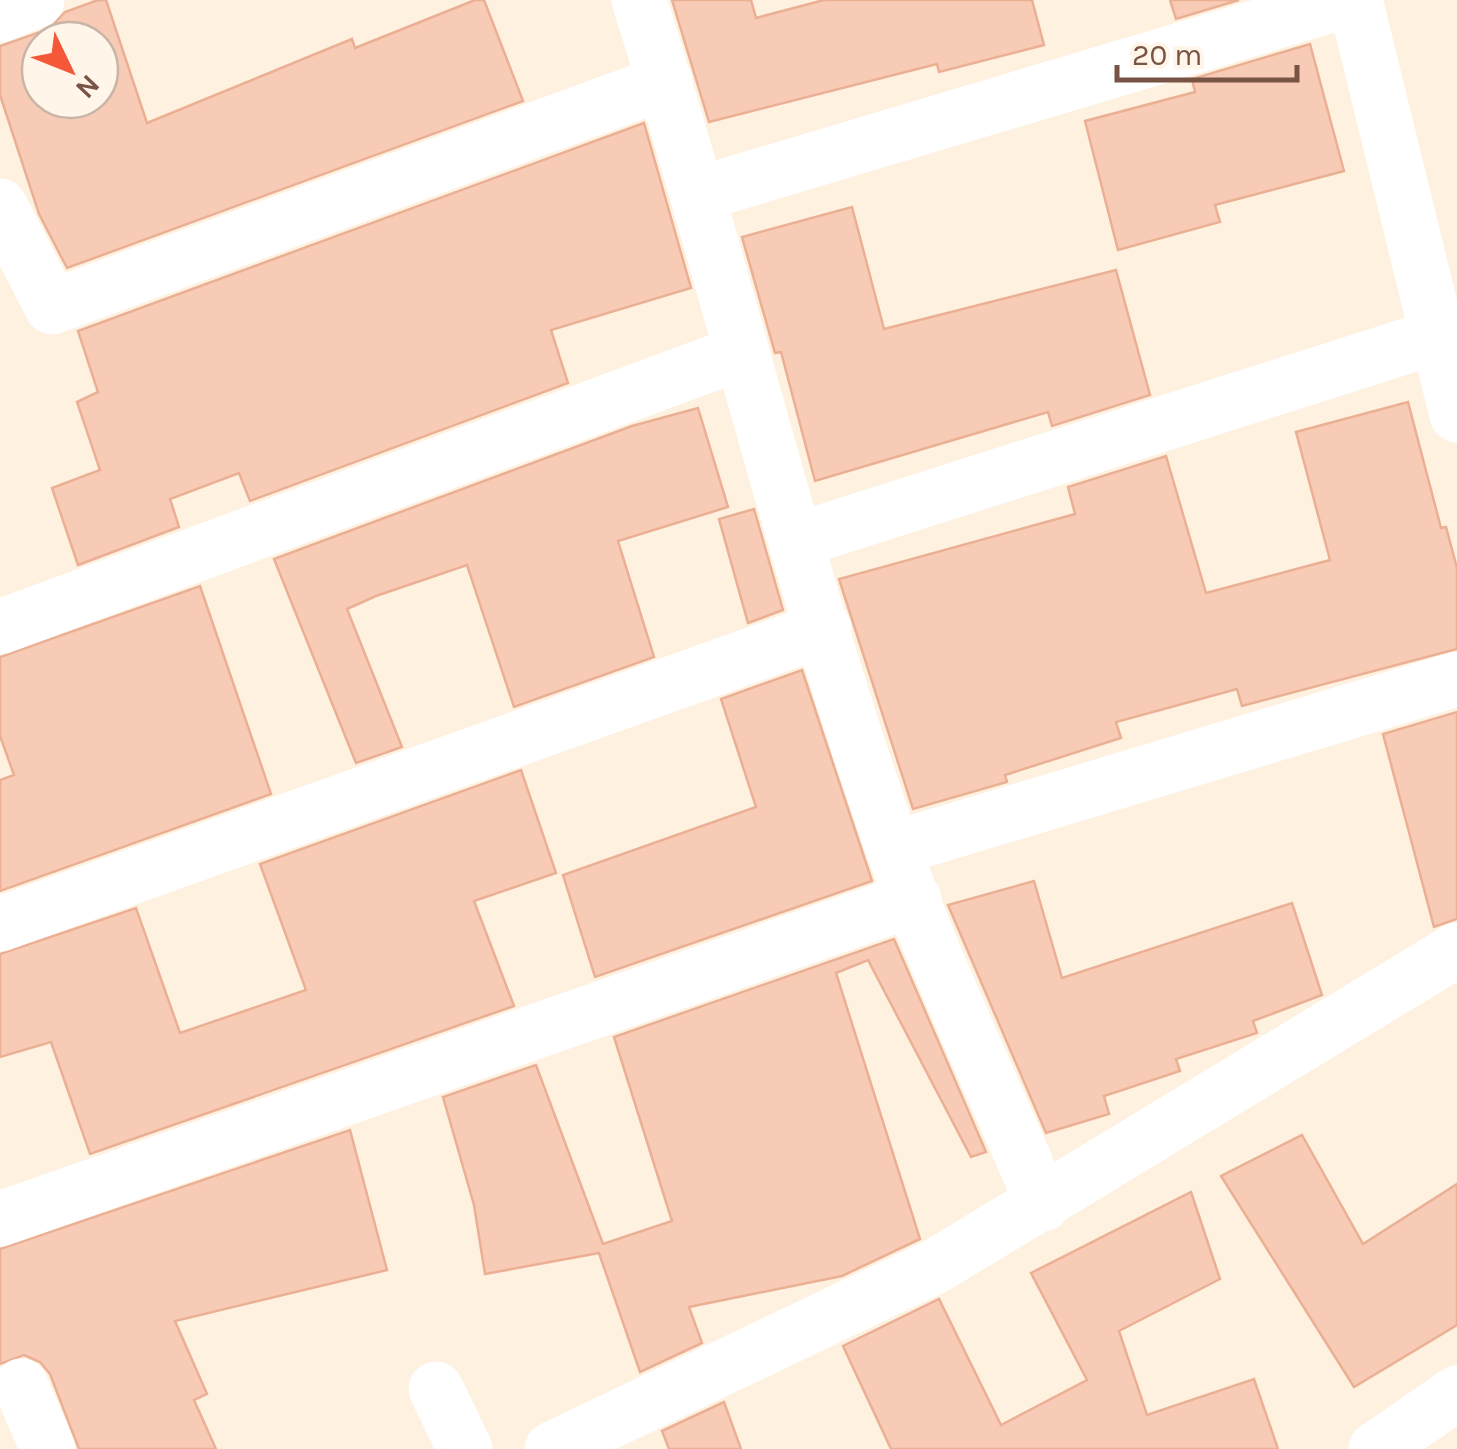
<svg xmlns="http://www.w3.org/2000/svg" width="1457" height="1449" font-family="Karla,sans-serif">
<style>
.building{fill:#f7cbb5;stroke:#ebb094;stroke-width:2.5;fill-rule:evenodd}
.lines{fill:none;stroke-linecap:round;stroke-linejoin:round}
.minor{stroke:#fff;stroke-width:55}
</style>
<rect width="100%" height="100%" fill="#fef1e0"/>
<g class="building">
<path d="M98 0H106L147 123 352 39 355 48 475 0H484L523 101 67 268 39 214 0 95V46L49 29 65 12ZM40 40H100V100H40Z"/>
<polygon points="672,0 751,0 756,18 824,0 1032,0 1044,45 939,72 937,64 709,122"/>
<polygon points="1170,0 1239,0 1176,19"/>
<polygon points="1310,44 1344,171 1215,205 1220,222 1118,250 1085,121 1195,92 1192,79"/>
<polygon points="644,123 691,288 551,330 568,383 250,501 239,473 170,499 179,527 78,565 52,488 100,470 77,402 98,392 78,331"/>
<polygon points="852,207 884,329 1116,270 1150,395 1052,426 1048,412 815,481 781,352 775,353 742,237"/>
<polygon points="1408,402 1441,528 1446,527 1457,568 1457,649 1242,706 1237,689 1116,722 1121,738 1005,775 1007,782 913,809 839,579 1075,514 1068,487 1166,456 1206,593 1330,560 1296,432"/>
<polygon points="698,408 728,507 618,541 654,657 514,707 467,565 376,596 347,609 402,747 356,763 274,559 632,426"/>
<polygon points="754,509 783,610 748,623 719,519"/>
<polygon points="200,586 271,794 0,891 0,780 14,775 0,736 0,657"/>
<polygon points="802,670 872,881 595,977 563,875 756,807 721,699"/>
<polygon points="1457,712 1457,919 1434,927 1383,734"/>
<polygon points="521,770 556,873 474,901 514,1006 90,1154 51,1042 0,1057 0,954 136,908 180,1033 306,990 260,864"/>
<polygon points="1034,881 1062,978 1292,903 1322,995 1253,1021 1257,1033 1176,1059 1180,1071 1104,1096 1109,1114 1046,1133 948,905"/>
<polygon points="894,939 986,1152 971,1157 868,960 836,973 920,1239 842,1276 689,1307 702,1343 640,1372 599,1253 485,1274 474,1205 443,1097 536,1065 603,1244 672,1221 614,1037"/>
<polygon points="350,1130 387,1270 175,1321 207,1394 194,1400 216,1449 79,1449 50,1374 40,1362 24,1355 0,1364 0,1249"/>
<polygon points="1302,1135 1363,1244 1457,1184 1457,1325 1354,1387 1221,1176"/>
<polygon points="1191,1192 1220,1279 1119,1331 1147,1415 1254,1379 1278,1449 891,1449 843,1346 939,1299 1001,1425 1087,1380 1031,1273"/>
<polygon points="724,1402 741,1449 669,1449 662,1431"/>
</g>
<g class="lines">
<g class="minor">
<path d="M639 0C728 281 794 570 893 848 936 969 993 1086 1043 1204"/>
<polyline points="1355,0 1457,415"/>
<polyline points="0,15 37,0"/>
<polyline points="699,194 1348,0"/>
<polyline points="0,206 52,307 665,82"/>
<polyline points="798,540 1438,336"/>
<polyline points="0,627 740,353"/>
<polyline points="893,849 1457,679"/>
<polyline points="0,924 824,629"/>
<polyline points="0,1219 914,899"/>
<polyline points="21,1386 48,1449"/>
<polyline points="436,1389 465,1449"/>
<polyline points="552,1449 936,1266 1457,950"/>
<polyline points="1376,1449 1457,1393"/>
</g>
</g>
<g transform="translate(70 70) rotate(133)"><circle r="48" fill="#fff5e8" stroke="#c9b5a7" stroke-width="2.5"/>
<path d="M0-8L18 38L0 25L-18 38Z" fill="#f55838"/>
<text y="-15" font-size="28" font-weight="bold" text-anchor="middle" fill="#785445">N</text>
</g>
<path d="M1117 65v15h180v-15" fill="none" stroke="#785445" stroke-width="5"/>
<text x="1132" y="65" font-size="30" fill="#785445" stroke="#fff5e8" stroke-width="8" paint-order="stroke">20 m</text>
</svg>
